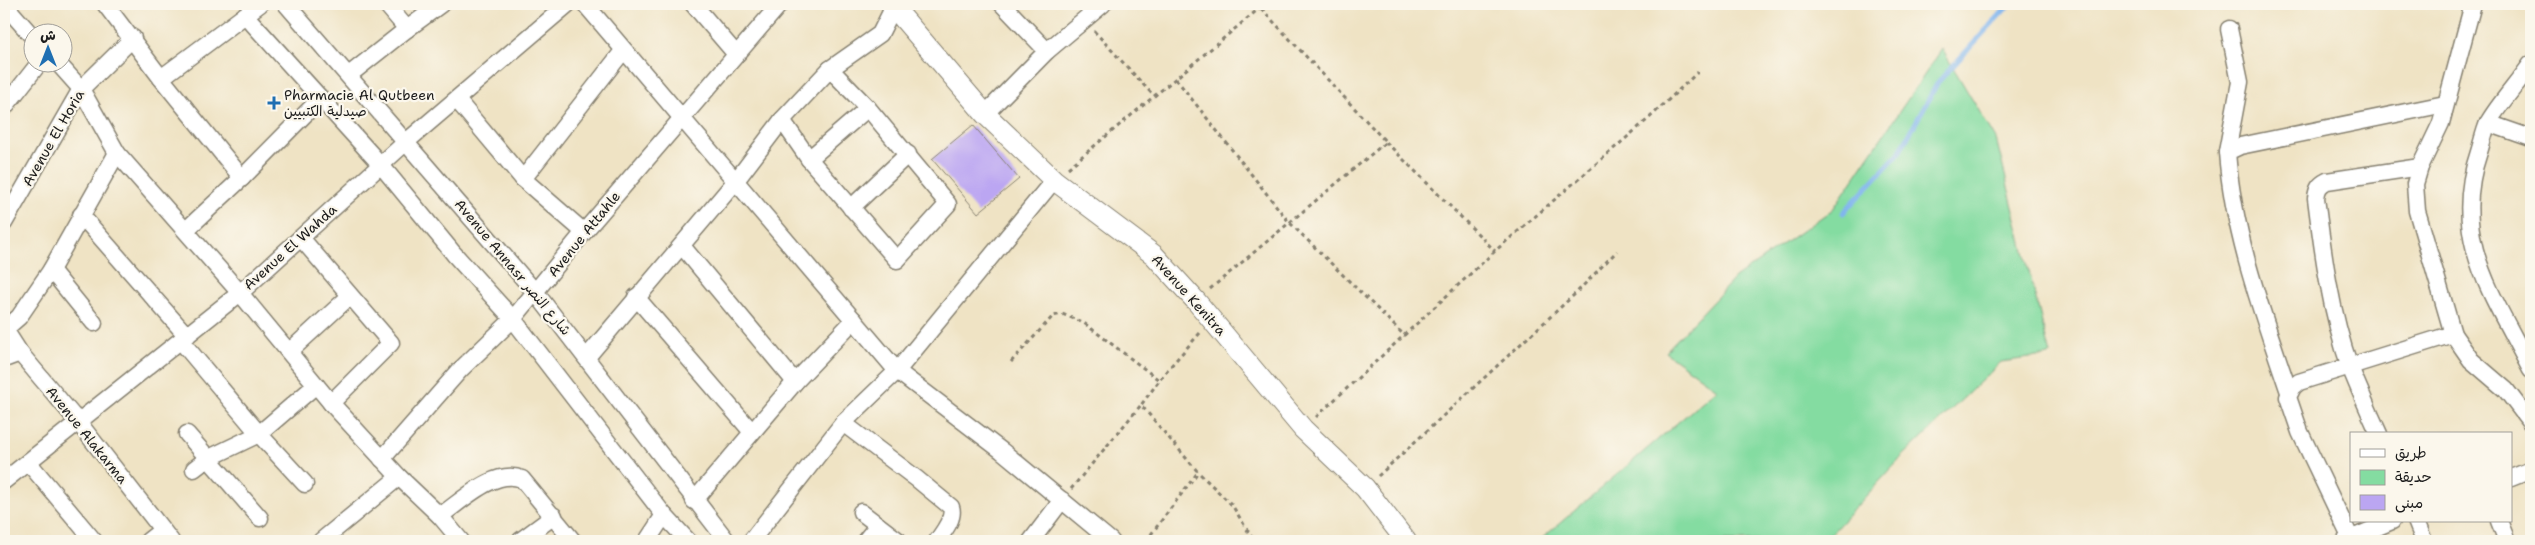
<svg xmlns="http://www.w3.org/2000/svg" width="2535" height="545" font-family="'Shantell Sans','Playpen Sans Arabic',sans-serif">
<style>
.green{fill:#84dca1;stroke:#507c5e}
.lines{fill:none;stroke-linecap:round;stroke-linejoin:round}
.stream{stroke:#80b5ee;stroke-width:5}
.building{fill:#bba6f2}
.minor-casing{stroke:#868070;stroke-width:19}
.tertiary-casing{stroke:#868070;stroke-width:22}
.path{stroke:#868070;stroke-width:3;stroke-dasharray:4 4;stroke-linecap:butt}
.minor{stroke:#fff;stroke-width:16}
.tertiary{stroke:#fff;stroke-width:20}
.poi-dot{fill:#1f6fb2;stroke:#fbf7ec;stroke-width:2}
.labels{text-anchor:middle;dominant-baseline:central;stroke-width:4.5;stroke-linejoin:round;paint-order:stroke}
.poi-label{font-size:14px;fill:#1c1c1c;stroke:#fbf7ec;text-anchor:start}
.street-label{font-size:14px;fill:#1c1c1c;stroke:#fbf7ec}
</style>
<rect width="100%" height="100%" fill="#fbf7ec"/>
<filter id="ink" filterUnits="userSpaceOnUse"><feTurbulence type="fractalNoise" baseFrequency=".02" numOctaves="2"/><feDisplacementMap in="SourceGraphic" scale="10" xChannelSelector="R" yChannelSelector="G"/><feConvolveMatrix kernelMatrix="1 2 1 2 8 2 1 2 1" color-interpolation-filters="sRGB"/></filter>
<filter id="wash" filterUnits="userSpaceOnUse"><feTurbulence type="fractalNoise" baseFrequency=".0096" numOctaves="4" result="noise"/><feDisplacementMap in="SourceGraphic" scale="20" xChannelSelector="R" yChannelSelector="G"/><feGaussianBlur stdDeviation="1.12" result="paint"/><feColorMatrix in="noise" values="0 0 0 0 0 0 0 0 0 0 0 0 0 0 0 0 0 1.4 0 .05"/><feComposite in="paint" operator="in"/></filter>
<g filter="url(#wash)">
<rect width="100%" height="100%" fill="#efe3c4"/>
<polygon class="green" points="1942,49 1996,139 2050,355 2001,362 1903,456 1828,537 1819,541 1539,541 1717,389 1665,352 1735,278 1833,209"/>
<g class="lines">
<polyline class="stream" points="1843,213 1899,153 1938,82 2010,4"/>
</g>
<g id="blocks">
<polygon class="building" points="973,125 1019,179 978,213 932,159"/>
</g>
</g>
<g filter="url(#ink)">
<use href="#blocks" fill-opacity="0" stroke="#868070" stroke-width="1"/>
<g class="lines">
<g class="minor-casing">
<g id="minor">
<polyline points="4,4 32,36"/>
<polyline points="105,4 161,78 260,4"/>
<polyline points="286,4 536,293 727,541"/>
<polyline points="585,4 897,371 1002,451 1111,541"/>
<polyline points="693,4 735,53"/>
<polyline points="1002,4 1047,51"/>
<polyline points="2473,4 2441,123 2420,167 2415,184 2417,211 2453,334 2471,360 2506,390 2531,423"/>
<polyline points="245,15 380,164 454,254 513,319 664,515 688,541"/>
<polyline points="407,29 441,4"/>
<polyline points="57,62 81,89 117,153 240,293 331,403 399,477 440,516 461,541"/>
<path d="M2531 64C2519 82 2498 105 2488 123 2484 132 2482 143 2479 152 2449 239 2494 296 2531 370"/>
<polyline points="349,75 407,29 386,4"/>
<polyline points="161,78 242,178"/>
<polyline points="457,100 523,179 584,232"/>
<polyline points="4,108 40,62"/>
<polyline points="985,114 1047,51 1103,4"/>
<polyline points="782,120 809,159 897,260 948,204 868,108 830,69"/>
<polyline points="2488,123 2531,138"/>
<polyline points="2227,152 2240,82 2229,29"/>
<polyline points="809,159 868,108"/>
<polyline points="523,179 623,51"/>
<polyline points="851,208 908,154"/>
<polyline points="81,215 187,336"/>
<polyline points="4,223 81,89 133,38"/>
<polyline points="186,230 242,178 320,99"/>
<polyline points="301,238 391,343 331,403"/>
<polyline points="682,246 795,382"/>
<polyline points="51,270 94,323"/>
<polyline points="636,297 752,432"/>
<polyline points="4,328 20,353 79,423 171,541"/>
<polyline points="4,330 19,317 51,270 117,153"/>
<polyline points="181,341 259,434 305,484"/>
<polyline points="290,351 350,296"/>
<polyline points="587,357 735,182 782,120 830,69 880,34 895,4"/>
<polyline points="4,359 20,353"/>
<path d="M2289 392C2263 315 2233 234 2227 152L2240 146 2445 104"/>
<path d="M843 423 917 479 951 507C955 518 943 532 937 541"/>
<polyline points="187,434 260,518"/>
<path d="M2379 434C2369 412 2359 389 2350 367 2331 314 2323 254 2316 198 2317 189 2319 185 2327 181L2420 167"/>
<polyline points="382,459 460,370 513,319 584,232 780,4"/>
<polyline points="28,462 94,541"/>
<polyline points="194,469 207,459 259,434 316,385"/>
<polyline points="2511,478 2531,470"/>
<polyline points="4,481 240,293 406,142 568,4"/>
<polyline points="694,501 795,382 854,320"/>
<polyline points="861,512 899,541"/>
<path d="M440 516C463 500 495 468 522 479L573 541"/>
<polyline points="2416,521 2424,541"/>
<polyline points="2499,521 2507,541"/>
<polyline points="2351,539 2300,432 2288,397 2293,387 2299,382 2453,334"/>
<polyline points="148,541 162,530"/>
<polyline points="321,541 399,477"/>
<polyline points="520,541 554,516"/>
<polyline points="647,541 664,515"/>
<polyline points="751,541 843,423 897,371 1054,180"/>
<polyline points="865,541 878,525"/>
<polyline points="1031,541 1062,500"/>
<polyline points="2345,541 2392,521"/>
</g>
</g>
<g class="tertiary-casing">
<polyline id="tertiary" points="891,4 985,114 1054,180 1154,255 1196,301 1303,429 1365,488 1406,541"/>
</g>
<g class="path">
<polyline points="1094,31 1153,95"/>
<polyline points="1176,79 1289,222 1405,336"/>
<polyline points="1386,142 1495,251"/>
<polyline points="1068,168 1261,7"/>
<polyline points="1210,289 1386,142 1257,4"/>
<polyline points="1200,333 1168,369 1141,405 1198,472 1232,505 1254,541"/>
<polyline points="1011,362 1053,316 1062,314 1084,323 1159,380"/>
<polyline points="1316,417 1495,251 1647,120 1698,72"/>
<polyline points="1378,476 1576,293 1617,251"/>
<polyline points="1071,489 1141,405"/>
<polyline points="1146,541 1198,472"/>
</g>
<use href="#minor" class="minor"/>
<use href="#tertiary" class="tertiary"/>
</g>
</g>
<path class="poi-dot" d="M271.5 95.5h5v5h5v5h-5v5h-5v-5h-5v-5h5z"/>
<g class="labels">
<g class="poi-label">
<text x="284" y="95">Pharmacie Al Qutbeen<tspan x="284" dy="16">صيدلية الكتبيين</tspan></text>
</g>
<g class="street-label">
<text transform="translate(53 138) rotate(-60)">Avenue El Horia</text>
<text transform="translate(584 234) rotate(-51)">Avenue Attahle</text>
<text transform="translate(290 247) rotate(-42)">Avenue El Wahda</text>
<text transform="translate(513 267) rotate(50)">Avenue Annasr شارع النصر</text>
<text transform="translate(1189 295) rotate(48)">Avenue Kenitra</text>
<text transform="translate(87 435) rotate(51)">Avenue Alakarma</text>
</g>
</g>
<rect width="2535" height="545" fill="none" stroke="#fbf7ec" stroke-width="20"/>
<rect x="2350" y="432" width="162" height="90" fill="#fbf7ec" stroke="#a29f99"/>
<rect x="2360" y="449" width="25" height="8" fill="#ffffff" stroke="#a29f99"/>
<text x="2395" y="458" font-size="15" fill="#1c1c1c">طريق</text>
<rect x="2360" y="470" width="25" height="15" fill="#84dca1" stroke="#a29f99"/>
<text x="2395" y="482" font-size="15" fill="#1c1c1c">حديقة</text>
<rect x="2360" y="495" width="25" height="15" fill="#bba6f2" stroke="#a29f99"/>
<text x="2395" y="508" font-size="15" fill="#1c1c1c">مبنى</text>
<g transform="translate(48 48)"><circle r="24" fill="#fbf7ec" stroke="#a29f99"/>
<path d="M0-4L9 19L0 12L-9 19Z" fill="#1f6fb2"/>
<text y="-8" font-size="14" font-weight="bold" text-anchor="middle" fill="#1c1c1c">ش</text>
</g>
</svg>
